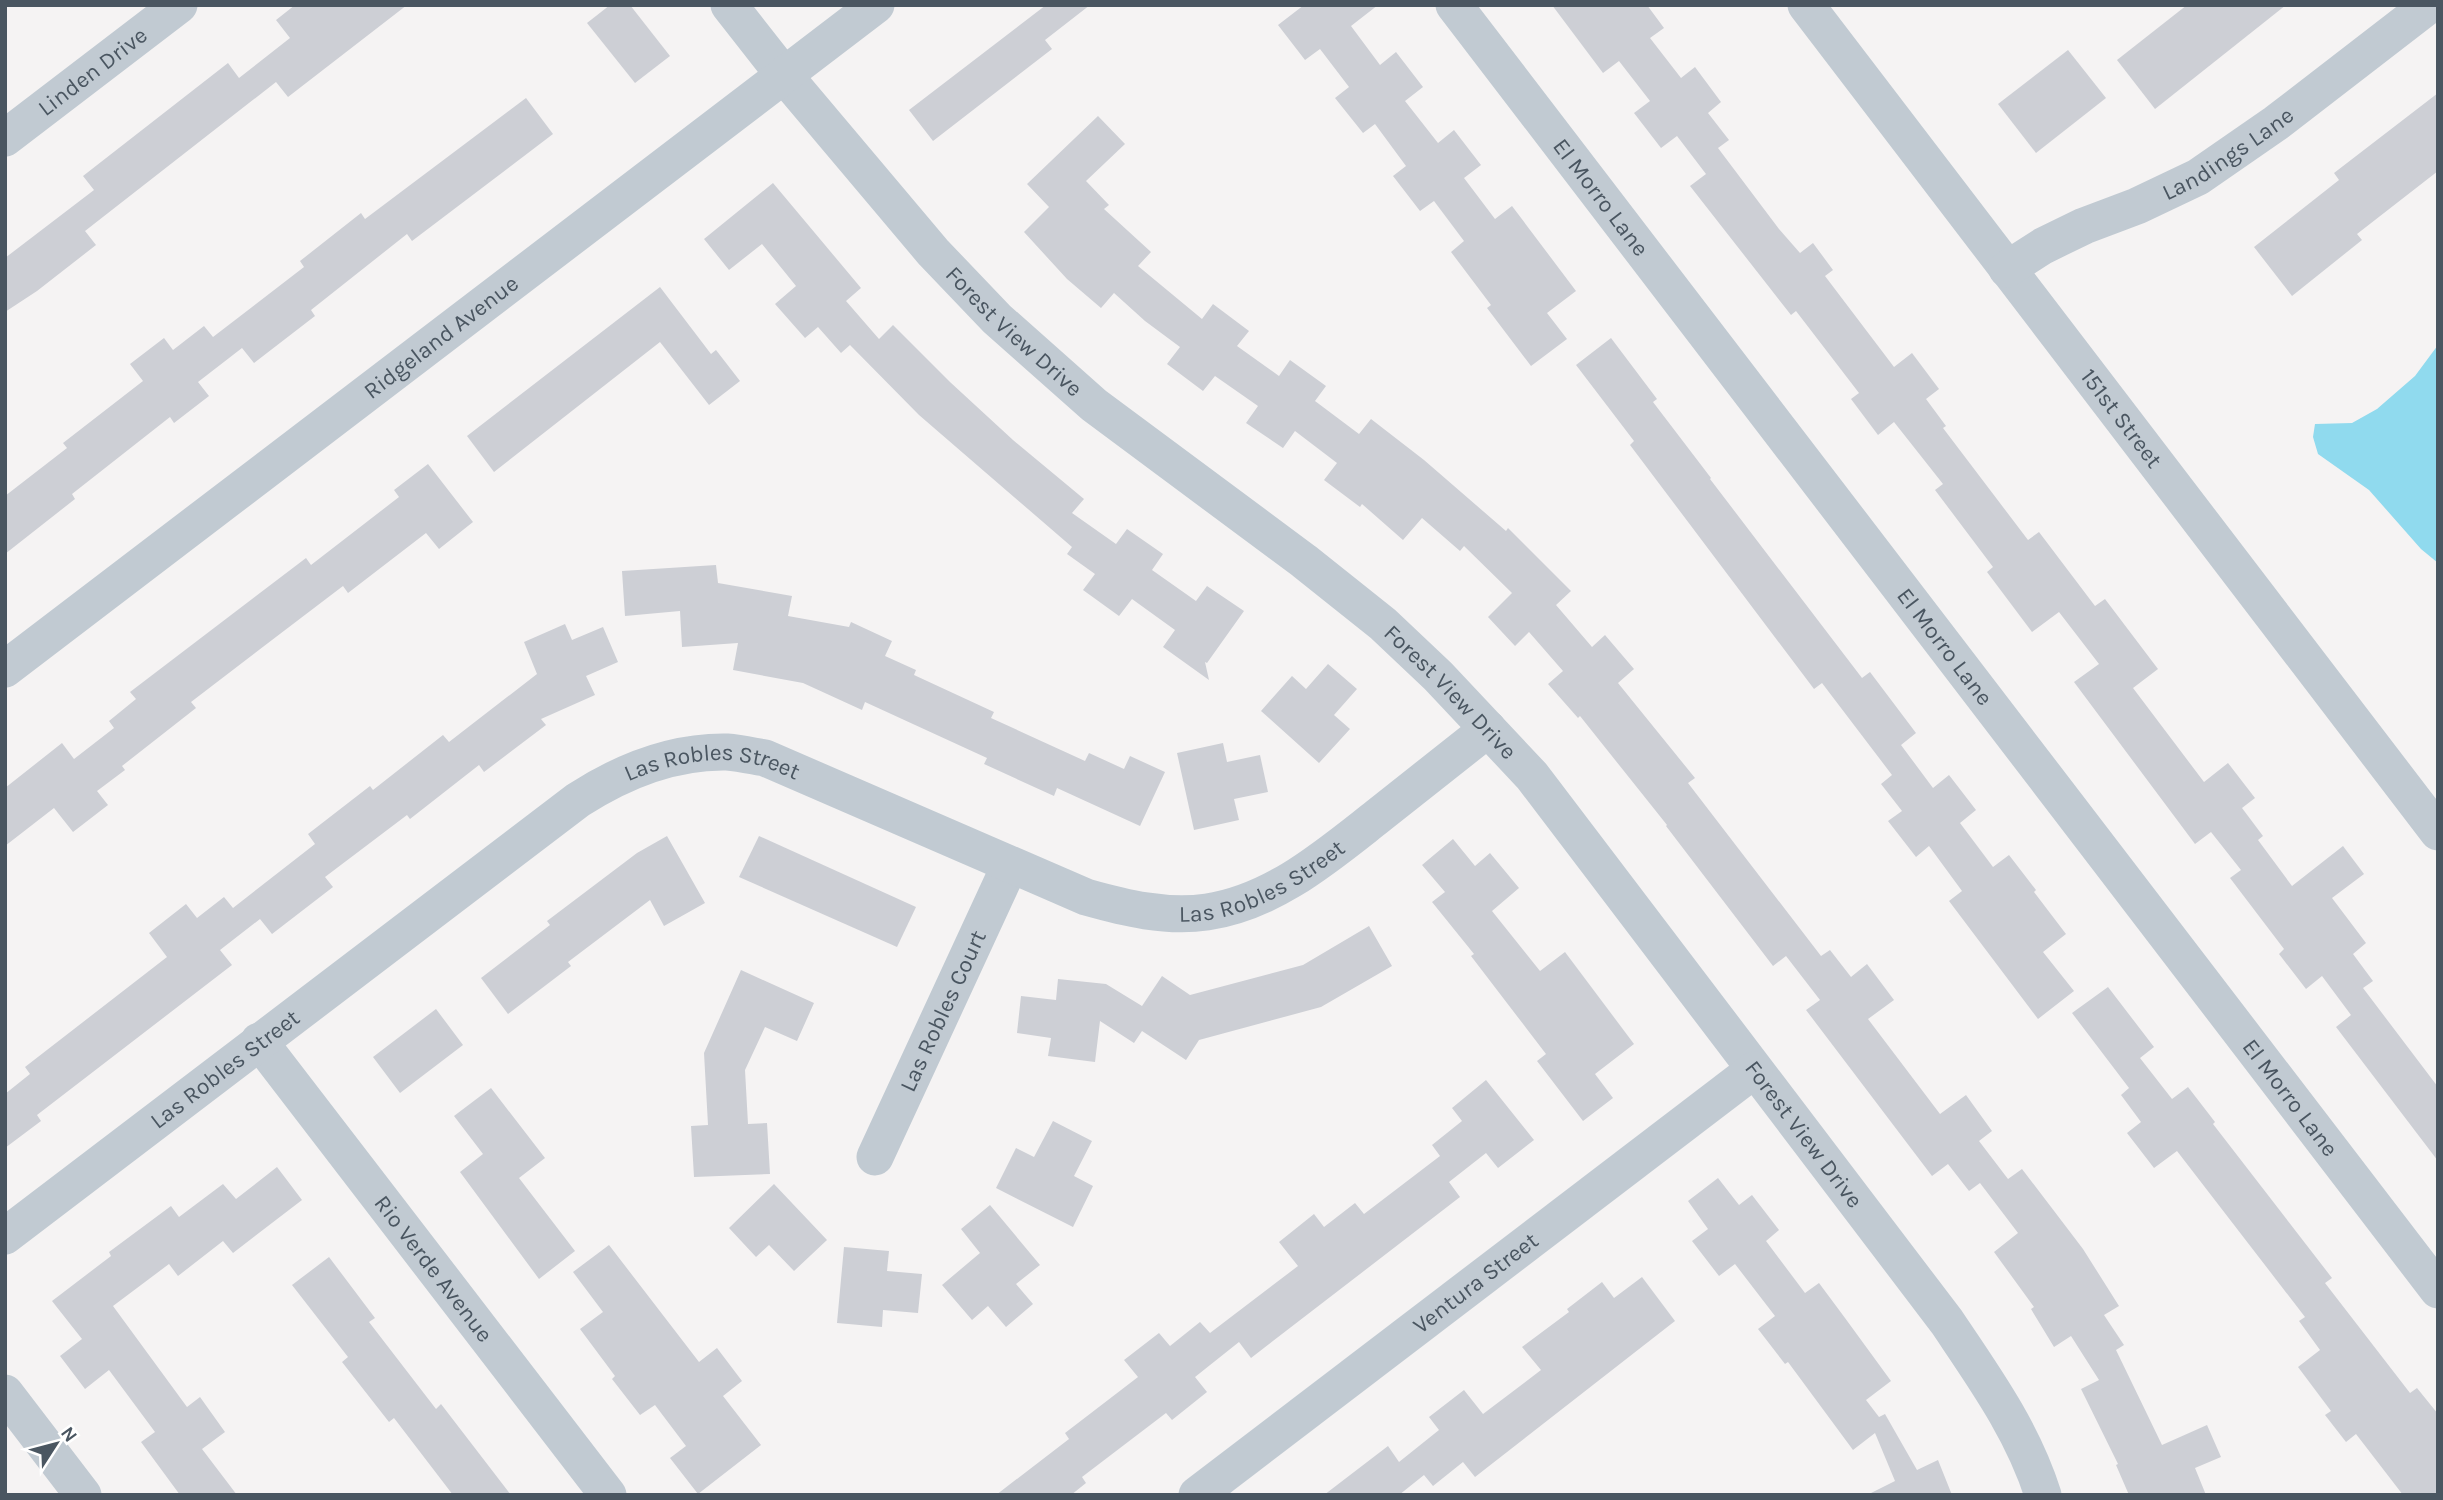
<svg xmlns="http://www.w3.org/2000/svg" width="2443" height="1500" font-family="Karla,sans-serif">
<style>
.water{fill:#90daee}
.building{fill:#cdcfd5}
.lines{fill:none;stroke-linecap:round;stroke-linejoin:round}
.minor{stroke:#c1cad2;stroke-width:37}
.labels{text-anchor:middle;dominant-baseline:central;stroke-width:7;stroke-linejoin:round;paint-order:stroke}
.street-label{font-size:23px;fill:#4a5661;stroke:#fff}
</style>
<rect width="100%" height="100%" fill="#f5f3f3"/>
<polygon class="water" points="2438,345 2438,563 2421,549 2369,490 2318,454 2313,437 2315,424 2352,423 2377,409 2415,376"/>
<g class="building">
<polygon points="295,5 407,5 288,97 276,82 85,231 96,245 37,291 5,312 5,258 94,190 83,176 228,63 239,78 290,38 276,20"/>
<polygon points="610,5 630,5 670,56 635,83 587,23"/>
<polygon points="1046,5 1090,5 1045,40 1052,49 933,141 909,110"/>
<polygon points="1304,5 1378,5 1351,26 1380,65 1396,52 1423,87 1405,101 1438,143 1454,130 1481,165 1464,178 1495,219 1512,206 1576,291 1547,313 1567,339 1531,366 1487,308 1491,305 1451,252 1464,241 1434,201 1420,211 1393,176 1406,166 1375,124 1363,133 1335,98 1349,87 1320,49 1305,60 1278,25"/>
<polygon points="1552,5 1647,5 1664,28 1650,38 1681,78 1695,67 1721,102 1708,113 1729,140 1718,148 1779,229 1800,253 1813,243 1833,270 1825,276 1894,367 1912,353 1939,389 1926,399 1946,426 1943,428 2028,540 2039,532 2095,606 2105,599 2158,669 2133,688 2204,782 2228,763 2255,798 2242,808 2263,836 2258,840 2292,886 2343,846 2364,874 2332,898 2366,943 2353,954 2373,981 2363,988 2438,1087 2438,1161 2336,1027 2351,1015 2322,976 2306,989 2279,954 2284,949 2230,878 2241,870 2211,832 2195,844 2074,682 2099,664 2059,612 2032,632 1987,572 1993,567 1935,490 1943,484 1894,422 1878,435 1851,399 1859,393 1796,311 1791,315 1690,186 1706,174 1677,136 1661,148 1634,113 1650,101 1619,61 1603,73"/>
<polygon points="2187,5 2286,5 2155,109 2117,60"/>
<polygon points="2068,50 2106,98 2036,153 1998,104"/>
<polygon points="2438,93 2438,171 2357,234 2362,240 2292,296 2254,247 2339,180 2334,173"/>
<polygon points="526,98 553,134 412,241 407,234 311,310 315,316 254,363 242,348 198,382 209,396 174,423 170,417 72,494 75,499 5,554 5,496 67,448 63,443 143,381 130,364 164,338 173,350 204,326 213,337 304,267 300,261 361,213 365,219"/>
<polygon points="1098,116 1125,144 1086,181 1109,205 1104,209 1151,252 1138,266 1202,319 1213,304 1249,331 1237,346 1279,376 1290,360 1326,386 1315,401 1359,434 1371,419 1424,460 1506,531 1508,528 1571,591 1556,605 1592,647 1605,635 1634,669 1618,683 1695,778 1688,783 1821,956 1830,950 1851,977 1867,964 1894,1000 1868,1019 1940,1114 1966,1095 1992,1131 1979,1141 2008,1179 2022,1169 2083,1249 2119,1306 2104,1315 2124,1345 2116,1350 2162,1445 2207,1425 2221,1457 2195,1468 2206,1495 2129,1495 2116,1465 2118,1464 2081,1389 2099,1380 2071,1336 2054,1347 2031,1309 2034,1307 1994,1252 2018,1233 1980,1183 1969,1191 1948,1164 1932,1176 1806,1010 1820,1000 1786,956 1773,966 1666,826 1667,825 1580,716 1578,718 1548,684 1563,671 1529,632 1515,646 1488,617 1512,593 1464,546 1460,551 1422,518 1403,540 1362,504 1360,507 1324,480 1337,463 1295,431 1283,448 1246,423 1258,406 1215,376 1203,391 1167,364 1180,347 1145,321 1114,293 1101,308 1067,279 1024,232 1049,207 1027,184"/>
<polygon points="773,183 861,288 846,301 879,339 893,325 950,382 1013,440 1084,499 1072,513 1116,544 1127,529 1163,554 1152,570 1196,601 1207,586 1244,611 1207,663 1205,662 1209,680 1163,647 1175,630 1132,599 1119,616 1083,590 1095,574 1067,554 1072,547 919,415 850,345 841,353 818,327 805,338 775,304 796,286 762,244 729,270 704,239"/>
<polygon points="660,287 711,354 716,350 740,381 709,405 660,342 494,472 467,436"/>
<polygon points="1611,338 1657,399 1653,402 1711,478 1710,479 1862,678 1870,672 1916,733 1901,745 1933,788 1949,775 1976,810 1960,823 1993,867 2009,855 2036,890 2034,892 2066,934 2043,952 2074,991 2038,1019 1949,901 1962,891 1929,846 1916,857 1888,821 1902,811 1881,784 1892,775 1822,683 1814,689 1630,445 1634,441 1576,365"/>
<polygon points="428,464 473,522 439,549 426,533 348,593 343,586 272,640 191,702 196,708 122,766 125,770 97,791 108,805 73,832 54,808 5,846 5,788 62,743 74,759 114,728 109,721 136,699 130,692 306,558 311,565 399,497 394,490"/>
<polygon points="716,565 718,583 792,596 788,616 849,627 851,622 892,641 885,656 916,670 914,675 994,712 991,718 1085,761 1089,753 1124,769 1130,756 1165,772 1140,826 1057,788 1054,796 984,764 987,758 865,702 862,710 803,683 733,670 738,643 682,647 680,611 625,616 622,571"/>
<polygon points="565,624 572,640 603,627 618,662 586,676 595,695 541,719 546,725 484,772 479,765 410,819 407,815 325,877 333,887 272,934 260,919 220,950 232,965 37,1115 41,1121 5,1148 5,1094 30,1074 25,1067 167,957 149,933 186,904 197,918 224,897 233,908 315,844 308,834 370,786 373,790 443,735 449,742 537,674 524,642"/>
<polygon points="1328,664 1357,689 1334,715 1350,729 1319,763 1261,711 1292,676 1306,689"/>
<polygon points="1223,743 1227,762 1260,755 1268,792 1234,799 1239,820 1194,830 1177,753"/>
<polygon points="667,836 705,903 664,926 650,900 568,962 571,966 508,1014 481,978 550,925 547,921 637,853"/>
<polygon points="759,836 916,907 897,947 739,877"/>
<polygon points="1453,839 1475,866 1490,853 1519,888 1492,911 1540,971 1565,952 1634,1044 1595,1074 1613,1098 1583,1121 1537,1061 1546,1054 1471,956 1474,954 1432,902 1445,892 1422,865"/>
<polygon points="1369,926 1392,966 1321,1007 1199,1040 1186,1060 1142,1031 1134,1043 1100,1021 1095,1062 1048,1056 1051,1038 1017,1033 1021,996 1056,1000 1058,979 1106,984 1142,1006 1162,976 1190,995 1303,965"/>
<polygon points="741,970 814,1003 797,1041 765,1027 745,1070 748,1124 767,1123 770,1174 694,1177 691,1126 708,1125 704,1053"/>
<polygon points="2108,987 2154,1047 2140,1058 2172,1099 2188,1087 2215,1122 2213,1124 2332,1278 2325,1283 2410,1393 2417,1388 2438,1414 2438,1495 2403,1495 2356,1434 2346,1442 2325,1415 2331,1411 2298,1367 2320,1350 2299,1321 2305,1317 2177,1151 2154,1168 2127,1133 2141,1122 2121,1095 2129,1088 2072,1013"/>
<polygon points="436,1009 463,1045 400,1093 373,1057"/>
<polygon points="1486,1080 1534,1140 1498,1168 1486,1153 1449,1182 1460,1197 1251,1358 1239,1342 1195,1377 1207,1392 1172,1420 1166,1413 1082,1477 1086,1483 1071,1495 996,1495 1069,1439 1065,1433 1138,1377 1124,1360 1159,1333 1170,1346 1200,1322 1210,1333 1298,1266 1279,1242 1314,1214 1324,1227 1355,1203 1364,1214 1440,1156 1432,1145 1462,1121 1452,1108"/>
<polygon points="491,1088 545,1158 519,1178 575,1251 539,1279 460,1172 483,1154 454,1116"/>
<polygon points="1053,1121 1092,1141 1074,1176 1093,1186 1073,1227 996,1188 1016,1148 1034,1157"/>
<polygon points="277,1167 302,1200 233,1253 223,1241 178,1276 169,1264 113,1306 187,1407 200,1397 225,1432 202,1449 237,1495 180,1495 141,1442 155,1432 109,1370 85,1389 60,1356 82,1339 52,1301 111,1256 109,1252 171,1206 179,1217 223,1184 236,1199"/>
<polygon points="1718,1178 1739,1205 1752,1195 1779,1230 1766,1241 1805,1293 1819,1283 1845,1318 1891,1381 1866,1400 1879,1417 1885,1414 1917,1470 1938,1460 1952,1495 1867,1495 1895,1481 1875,1433 1853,1450 1788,1362 1785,1364 1758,1329 1775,1316 1735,1264 1719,1276 1692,1241 1708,1229 1688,1201"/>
<polygon points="774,1184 827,1240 794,1271 769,1245 756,1257 729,1228"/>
<polygon points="990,1205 1040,1265 1016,1284 1033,1304 1006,1327 988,1306 972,1320 942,1285 980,1253 961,1229"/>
<polygon points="609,1245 699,1362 717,1348 742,1381 723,1396 761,1445 698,1494 670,1458 686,1446 655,1405 640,1415 612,1379 615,1376 580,1329 603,1312 573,1272"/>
<polygon points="844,1247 889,1251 887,1271 922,1274 918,1313 883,1310 882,1327 837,1323"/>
<polygon points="329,1257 375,1318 369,1322 436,1409 441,1404 511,1495 453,1495 394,1418 389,1422 342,1362 348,1357 292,1285"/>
<polygon points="1642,1277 1675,1321 1475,1477 1463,1462 1433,1486 1424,1475 1399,1495 1324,1495 1388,1446 1399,1462 1439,1430 1429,1417 1464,1390 1483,1414 1541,1370 1522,1347 1569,1312 1567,1309 1602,1282 1614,1298"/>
</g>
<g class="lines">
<g class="minor">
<path id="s1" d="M729 5 783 74 933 252 997 319 1094 405 1304 561 1383 624 1438 676 1532 776 1947 1322C1984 1377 2023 1431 2043 1495"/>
<path id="s2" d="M1454 5 2438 1290"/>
<path id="s3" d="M1806 5 2438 832"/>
<path id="s4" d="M5 138 179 5"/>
<path id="s5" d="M2007 269 2043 246 2084 226 2137 206 2198 177 2276 123 2429 5"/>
<path id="s6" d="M5 669 876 5"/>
<path id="s7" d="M259 1041 608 1495"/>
<path id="s8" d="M875 1157 1010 865"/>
<path id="s9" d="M5 1236 578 800C623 771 673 751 727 752 740 753 753 756 765 758L1086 897C1125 908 1166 918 1207 912 1274 902 1327 856 1378 816 1415 787 1451 758 1488 729"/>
<polyline points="5,1393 83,1495"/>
<path id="s10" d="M1197 1495 1754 1070"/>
</g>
</g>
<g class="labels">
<g class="street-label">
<text stroke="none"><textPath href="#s4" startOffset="110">Linden Drive</textPath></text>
<text stroke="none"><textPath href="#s5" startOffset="250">Landings Lane</textPath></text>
<text stroke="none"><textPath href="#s2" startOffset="242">El Morro Lane</textPath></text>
<text stroke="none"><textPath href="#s1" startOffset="434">Forest View Drive</textPath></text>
<text stroke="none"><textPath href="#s6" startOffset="548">Ridgeland Avenue</textPath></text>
<text stroke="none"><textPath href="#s3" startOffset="520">151st Street</textPath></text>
<text stroke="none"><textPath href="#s2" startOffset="808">El Morro Lane</textPath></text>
<text stroke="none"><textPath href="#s1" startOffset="1001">Forest View Drive</textPath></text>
<text stroke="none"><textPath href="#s9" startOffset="864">Las Robles Street</textPath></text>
<text stroke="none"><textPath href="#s9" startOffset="1452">Las Robles Street</textPath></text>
<text stroke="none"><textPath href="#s8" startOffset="161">Las Robles Court</textPath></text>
<text stroke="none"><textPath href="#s9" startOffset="276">Las Robles Street</textPath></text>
<text stroke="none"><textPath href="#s2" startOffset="1376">El Morro Lane</textPath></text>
<text stroke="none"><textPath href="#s1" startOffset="1568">Forest View Drive</textPath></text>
<text stroke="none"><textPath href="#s7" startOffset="287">Rio Verde Avenue</textPath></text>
<text stroke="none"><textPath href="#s10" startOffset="350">Ventura Street</textPath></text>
</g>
</g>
<rect width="2443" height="1500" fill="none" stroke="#4a5661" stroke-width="14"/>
<g transform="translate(56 1444) rotate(54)" stroke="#ffffff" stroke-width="5" paint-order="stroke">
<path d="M0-5L12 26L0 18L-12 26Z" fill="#4a5661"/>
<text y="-10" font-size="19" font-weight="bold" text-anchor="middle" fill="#4a5661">N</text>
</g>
</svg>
